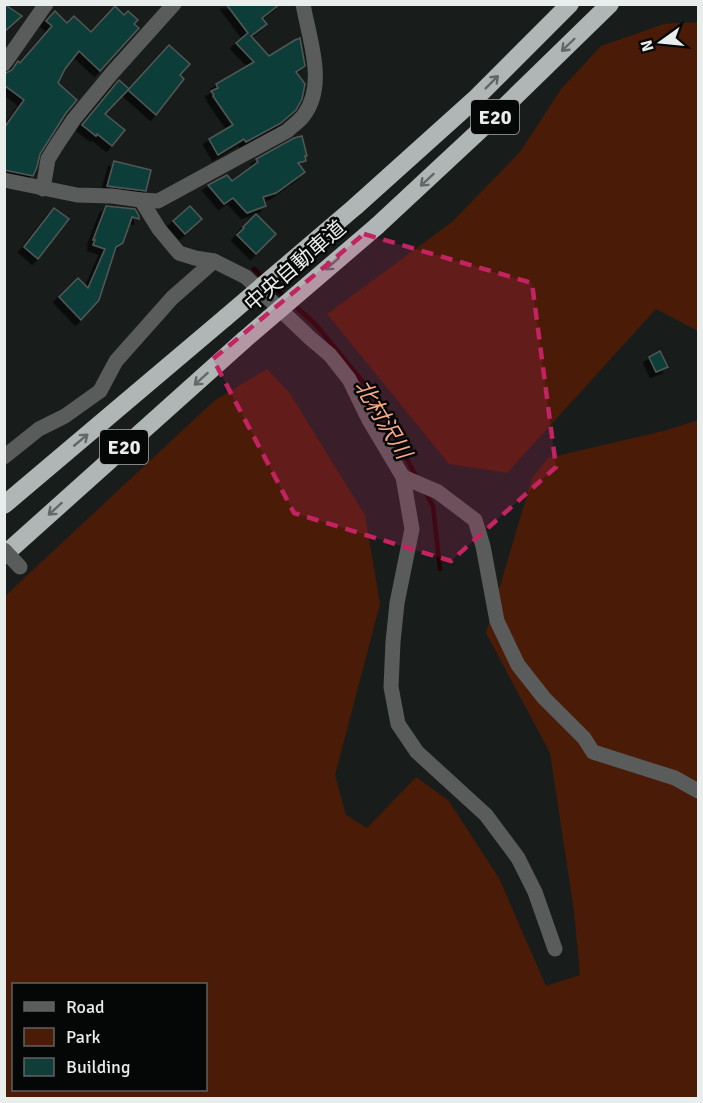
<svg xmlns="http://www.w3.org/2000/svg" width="703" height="1103" font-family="Signika,'Noto Sans JP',sans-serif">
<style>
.green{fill:#4a1b07;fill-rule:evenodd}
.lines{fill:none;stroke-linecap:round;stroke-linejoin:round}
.stream{stroke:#220100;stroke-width:4.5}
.building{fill:#0f3d37;stroke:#515856;stroke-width:1.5;filter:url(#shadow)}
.minor{stroke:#595c5b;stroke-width:15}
.highway{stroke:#afb6b5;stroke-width:18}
.minor-bridge{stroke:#595c5b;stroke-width:15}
.highway-bridge{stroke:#afb6b5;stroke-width:18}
.oneway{stroke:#626767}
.marked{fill:#c42362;fill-opacity:0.2;stroke:#c42362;stroke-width:4.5;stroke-dasharray:12 8;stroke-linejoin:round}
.labels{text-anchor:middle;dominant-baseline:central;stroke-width:5;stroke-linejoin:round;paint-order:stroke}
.shield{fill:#050707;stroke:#a5a8a7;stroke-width:1.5}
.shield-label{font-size:20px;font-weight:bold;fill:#e9edec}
.street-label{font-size:21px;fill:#e9edec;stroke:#050707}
.water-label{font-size:22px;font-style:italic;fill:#ffa888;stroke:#050707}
</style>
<defs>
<filter id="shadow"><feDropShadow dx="-5.5" dy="5.5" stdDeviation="0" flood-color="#0009"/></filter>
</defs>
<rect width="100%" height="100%" fill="#181d1c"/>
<g class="green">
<polygon points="698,22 698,331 656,309 507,473 449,464 327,314 452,222 520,152 561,89 601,46 664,24"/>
<path d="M267 369 289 392 365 515 380 604 335 775 346 815 367 828 416 777 448 800 499 878 546 986 580 975 574 911 550 753 486 633 532 478 548 458 667 430 698 420V1098H5V596L215 400ZM14 984H206V1090H14Z"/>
</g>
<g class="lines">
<g class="stream">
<polyline points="254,269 266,280"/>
<polyline points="272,285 286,298"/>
<polyline points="292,303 316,325 372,393 417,478"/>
<polyline points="424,490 433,506 440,569"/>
</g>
</g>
<g class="building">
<polygon points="4,4 22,16 4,32"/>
<polygon points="226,4 280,4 262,18 267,24 251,36 269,56 295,40 300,38 305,66 296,72 305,84 302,99 296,110 281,123 246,142 244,139 218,155 209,139 233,125 213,96 214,95 211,91 218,88 216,84 254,62 236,43 248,33"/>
<polygon points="115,6 124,15 128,11 138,20 134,24 139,28 100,71 79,51 65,69 58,83 77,100 66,113 40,154 37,167 33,176 4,170 4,128 24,100 4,85 4,74 12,70 18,61 20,63 52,26 46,21 55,11 67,23 74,16 91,32"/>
<polygon points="169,45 190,64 180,75 184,79 156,115 128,90"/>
<polygon points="119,80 129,89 105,114 125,130 112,146 97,134 96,136 82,125"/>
<polygon points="302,136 307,156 305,156 306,161 298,163 305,172 276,193 263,197 266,206 247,213 233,198 224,204 208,185 227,175 232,181 258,162 256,159 294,138"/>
<polygon points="114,161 151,170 146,191 107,186"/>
<polygon points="106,206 135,209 139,216 139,219 132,217 123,243 116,247 99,300 81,320 59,297 78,278 88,288 105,249 93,245 95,240 93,240"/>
<polygon points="190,206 202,219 185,234 173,221"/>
<polygon points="54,208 69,219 38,259 24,247"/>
<polygon points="256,214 276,234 256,254 237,235 244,228 243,227"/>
<polygon points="660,351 668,367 656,372 649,357"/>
</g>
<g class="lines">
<g class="minor">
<polyline points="4,64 46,4"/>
<path d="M4 180 77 195 112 196 141 200 158 201 287 131C292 126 300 121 304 115 327 84 309 39 303 4"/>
<polyline points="43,189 48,159 56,146 74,119 112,73 174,4"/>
<polyline points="141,200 159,229 179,253 195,258 214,261 246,277 310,338 330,355 349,379 369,420 403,477 412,529 397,603 393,642 391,687 398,724 417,752 486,815 518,858 535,892 555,949"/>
<polyline points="4,457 39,429 65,416 100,391 116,361 172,298 214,261"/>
<polyline points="403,477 438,492 475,520 483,546 497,621 518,665 544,698 584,738 593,752 675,778 698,791"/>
</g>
<g class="highway">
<polyline points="356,206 475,99 570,4"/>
<polyline points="377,226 492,119 610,4"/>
<polyline points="4,505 225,318"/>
<polyline points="4,555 244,340"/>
</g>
<polyline class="minor-bridge" points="4,550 20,567"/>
<g class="highway-bridge">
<polyline points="225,318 356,206"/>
<polyline points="244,340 377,226"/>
</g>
</g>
<defs><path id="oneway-shaft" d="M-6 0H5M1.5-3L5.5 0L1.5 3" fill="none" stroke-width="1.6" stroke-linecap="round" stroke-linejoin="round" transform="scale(1.5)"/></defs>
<g class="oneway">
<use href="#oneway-shaft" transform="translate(568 45) rotate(136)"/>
<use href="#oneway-shaft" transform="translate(492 82) rotate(-45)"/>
<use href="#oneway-shaft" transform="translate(427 180) rotate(137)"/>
<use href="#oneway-shaft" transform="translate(332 264) rotate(139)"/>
<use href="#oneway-shaft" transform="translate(201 379) rotate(138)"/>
<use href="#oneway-shaft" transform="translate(81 440) rotate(-40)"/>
<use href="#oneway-shaft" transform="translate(55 509) rotate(138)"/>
</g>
<path class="marked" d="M364 234 532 283 556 467 451 561 294 513 213 359Z"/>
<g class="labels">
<g class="shield">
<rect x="471" y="100" width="48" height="34" rx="4.5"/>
<rect x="100" y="430" width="48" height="34" rx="4.5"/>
</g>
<g class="shield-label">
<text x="495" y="117">E20</text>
<text x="124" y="447">E20</text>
</g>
<g class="street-label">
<text transform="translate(295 266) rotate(-41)">中央自動車道</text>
</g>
<g class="water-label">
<text transform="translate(383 419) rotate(59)">北村沢川</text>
</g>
</g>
<rect width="703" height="1103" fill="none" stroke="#e9edec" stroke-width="12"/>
<rect x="12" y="983" width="195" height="108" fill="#050707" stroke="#606363" stroke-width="1.5"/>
<rect x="24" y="1002" width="30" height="9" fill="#595c5b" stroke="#606363" stroke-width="1.5"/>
<text x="66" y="1013" font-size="18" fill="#e9edec">Road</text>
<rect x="24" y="1028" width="30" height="18" fill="#4a1b07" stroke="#606363" stroke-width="1.5"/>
<text x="66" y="1043" font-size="18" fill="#e9edec">Park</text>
<rect x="24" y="1058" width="30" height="18" fill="#0f3d37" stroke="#606363" stroke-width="1.5"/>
<text x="66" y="1073" font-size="18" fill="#e9edec">Building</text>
<g transform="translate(661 42) rotate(255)" stroke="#050707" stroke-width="4.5" paint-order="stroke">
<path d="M0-4.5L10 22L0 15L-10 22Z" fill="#e9edec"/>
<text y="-9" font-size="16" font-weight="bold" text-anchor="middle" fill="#e9edec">N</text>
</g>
</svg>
